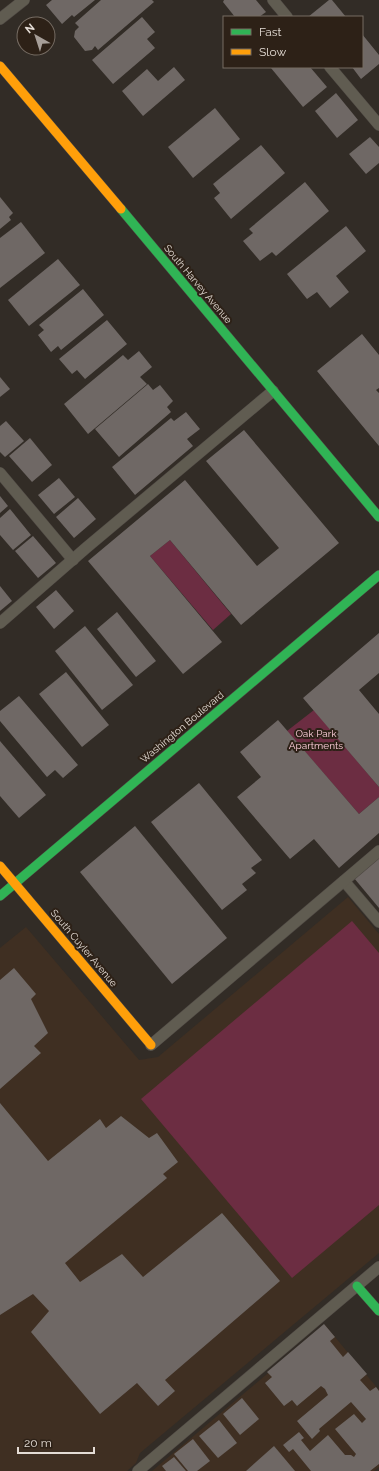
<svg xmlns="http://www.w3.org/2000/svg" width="379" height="1471" font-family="Raleway,sans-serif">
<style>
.built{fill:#3f2f22}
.green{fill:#6c2d42}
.building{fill:#6f6865}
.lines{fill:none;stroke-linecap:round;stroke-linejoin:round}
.lane-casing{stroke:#4e4843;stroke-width:12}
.fast-casing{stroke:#4e4843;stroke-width:10}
.slow-casing{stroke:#4e4843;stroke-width:10}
.lane{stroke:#605c51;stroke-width:11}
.fast{stroke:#30b455;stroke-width:9}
.slow{stroke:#ff9f0a;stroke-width:9}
.labels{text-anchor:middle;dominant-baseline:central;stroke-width:4;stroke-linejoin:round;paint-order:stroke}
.street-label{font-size:10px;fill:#e4dcd5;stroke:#2d2117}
.park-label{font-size:10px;fill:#fdceda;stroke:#2d2117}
</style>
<rect width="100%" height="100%" fill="#322c26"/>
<g class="built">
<polygon points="348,897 379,934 379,1253 140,1453 136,1463 127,1471 0,1471 0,948 26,927 139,1060 158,1057"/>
<polygon points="325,1325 379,1390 379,1467 374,1471 152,1471"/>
</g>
<g class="green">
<polygon points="170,540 231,614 213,630 150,556"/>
<polygon points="314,710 379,787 379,797 359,814 287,731"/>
<polygon points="352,921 379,953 379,1205 292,1278 141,1099"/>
</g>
<g class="building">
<polygon points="52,0 95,0 74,17 72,15 62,24 46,5"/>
<polygon points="101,0 152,0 154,2 98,50 95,46 92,50 85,51 74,37 75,31 79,27 75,23"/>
<polygon points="224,0 256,0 266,12 259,17 235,17 223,2"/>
<polygon points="329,0 332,0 346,17 308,17"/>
<polygon points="142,17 155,32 147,39 155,48 113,84 92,60"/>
<polygon points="362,34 379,55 379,64 361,79 352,67 362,67"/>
<polygon points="174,67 185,80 143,116 122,91 147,69 158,81"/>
<polygon points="273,67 310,67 327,87 303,107 271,68"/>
<polygon points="336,93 358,120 337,138 315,111"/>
<polygon points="215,108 240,139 193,178 168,147"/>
<polygon points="370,137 379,147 379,163 366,174 349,154"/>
<polygon points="261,145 285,173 231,219 214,198 220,193 213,184"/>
<polygon points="305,182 329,211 276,256 272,252 260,261 243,241 253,233 249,229"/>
<polygon points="0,197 13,213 9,217 11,220 0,229"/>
<polygon points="21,222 45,253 0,288 0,238"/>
<polygon points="346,226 366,251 336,276 349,292 330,308 317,292 307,299 287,274"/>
<polygon points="58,259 80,285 29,326 8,300"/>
<polygon points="83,289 104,315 61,350 58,346 51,352 38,335 44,330 39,325"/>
<polygon points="107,320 127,344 85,379 77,370 72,374 59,359"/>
<polygon points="362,334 379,355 379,388 376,390 379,393 379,446 317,371"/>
<polygon points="139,351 152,367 140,377 147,384 88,434 64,404 123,355 128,360"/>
<polygon points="0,377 10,389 0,397"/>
<polygon points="148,384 153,390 160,385 173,401 167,407 171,412 119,457 95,429"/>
<polygon points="186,412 200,429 187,439 193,446 135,495 112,467 171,418 174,421"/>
<polygon points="6,421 24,441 5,457 0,452 0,426"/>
<polygon points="244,430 339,543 241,625 170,540 150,556 222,642 183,674 88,561 185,480 257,566 279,548 206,461"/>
<polygon points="30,438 52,465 32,482 9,456"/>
<polygon points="59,478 75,497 54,514 38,495"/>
<polygon points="0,496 8,506 0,513"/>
<polygon points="78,498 96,519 74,538 56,517"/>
<polygon points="10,509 31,535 13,550 0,535 0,518"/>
<polygon points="33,536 56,563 38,578 15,551"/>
<polygon points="0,586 12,601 0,611"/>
<polygon points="56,590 74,611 54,629 36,607"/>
<polygon points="117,612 156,661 136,677 97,629"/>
<polygon points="85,626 133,685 102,710 55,651"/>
<polygon points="379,633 379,673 359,690 379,714 379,787 303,698"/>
<polygon points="66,672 109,725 82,747 39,694"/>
<polygon points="19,696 78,765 63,778 55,770 47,777 0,721 0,711"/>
<polygon points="278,720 359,814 379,797 379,833 339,868 314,839 290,859 237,797 261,777 240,752"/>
<polygon points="0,741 46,795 19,818 0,796"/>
<polygon points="199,783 262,860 251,868 256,873 242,884 247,890 222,910 151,822"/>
<polygon points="135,826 227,938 172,984 80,872"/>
<polygon points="379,857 379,908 354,878"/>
<polygon points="14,968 36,994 31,999 48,1033 34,1046 41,1053 0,1089 0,980"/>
<polygon points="0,1103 48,1161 100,1119 106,1128 121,1116 149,1138 157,1133 178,1162 163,1174 167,1178 65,1263 80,1282 122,1254 143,1277 222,1213 280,1281 165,1380 175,1391 158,1406 137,1383 100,1414 31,1332 49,1311 33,1294 0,1315"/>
<polygon points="324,1324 335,1337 330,1341 343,1357 348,1352 367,1374 360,1380 370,1391 376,1387 379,1391 379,1464 370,1471 311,1471 293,1449 289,1452 283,1445 299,1432 304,1438 301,1440 310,1451 328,1435 345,1455 351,1455 354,1457 356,1454 335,1429 354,1414 362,1423 366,1419 351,1402 319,1429 320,1431 312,1439 297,1421 328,1395 325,1389 321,1386 297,1406 292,1400 284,1406 265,1383 272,1377 267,1372"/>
<polygon points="242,1398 259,1419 240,1435 223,1414"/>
<polygon points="219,1420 237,1443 218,1458 199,1436"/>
<polygon points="193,1439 210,1461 197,1471 188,1471 174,1454"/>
<polygon points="274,1446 295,1471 246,1471"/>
<polygon points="174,1457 186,1471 166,1471 162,1466"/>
</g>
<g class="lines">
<g class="lane-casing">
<g id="lane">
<polyline points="273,0 287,17"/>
<polyline points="0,19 24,0"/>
<polyline points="330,67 379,125"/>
<polyline points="0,473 73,560"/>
<polyline points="0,623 86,548 273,391"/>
<polyline points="344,881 379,922"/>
<polyline points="151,1045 379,851"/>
<polyline points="138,1471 379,1267"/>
</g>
</g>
<g class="fast-casing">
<g id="fast">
<polyline points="121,209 379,517"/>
<polyline points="0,896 379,575"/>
<polyline points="357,1286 379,1311"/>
</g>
</g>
<g class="slow-casing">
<g id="slow">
<polyline points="0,66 121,209"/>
<polyline points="0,866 151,1045"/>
</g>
</g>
<use href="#lane" class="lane"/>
<use href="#fast" class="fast"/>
<use href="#slow" class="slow"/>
</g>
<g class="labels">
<g class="street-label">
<text transform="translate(198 284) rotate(50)">South Harvey Avenue</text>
<text transform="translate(182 727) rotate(-40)">Washington Boulevard</text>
<text transform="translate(84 948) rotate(50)">South Cuyler Avenue</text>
</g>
<g class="park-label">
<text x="316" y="733">Oak Park<tspan x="316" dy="12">Apartments</tspan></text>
</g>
</g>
<rect x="223" y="16" width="140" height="52" fill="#2d2117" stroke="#766c63"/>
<rect x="231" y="29" width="20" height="6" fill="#30b455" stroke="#766c63"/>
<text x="259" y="36" font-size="12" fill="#e4dcd5">Fast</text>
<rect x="231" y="49" width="20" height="6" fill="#ff9f0a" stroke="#766c63"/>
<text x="259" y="56" font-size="12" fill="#e4dcd5">Slow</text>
<g transform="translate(36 36) rotate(321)"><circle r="19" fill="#2d2117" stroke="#766c63"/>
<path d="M0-3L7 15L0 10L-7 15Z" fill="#a69e98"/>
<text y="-6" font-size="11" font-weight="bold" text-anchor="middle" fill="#e4dcd5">N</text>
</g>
<path d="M18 1447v6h76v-6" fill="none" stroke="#e4dcd5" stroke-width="2"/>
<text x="24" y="1447" font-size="12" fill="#e4dcd5" stroke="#2d2117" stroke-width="3" paint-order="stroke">20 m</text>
</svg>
